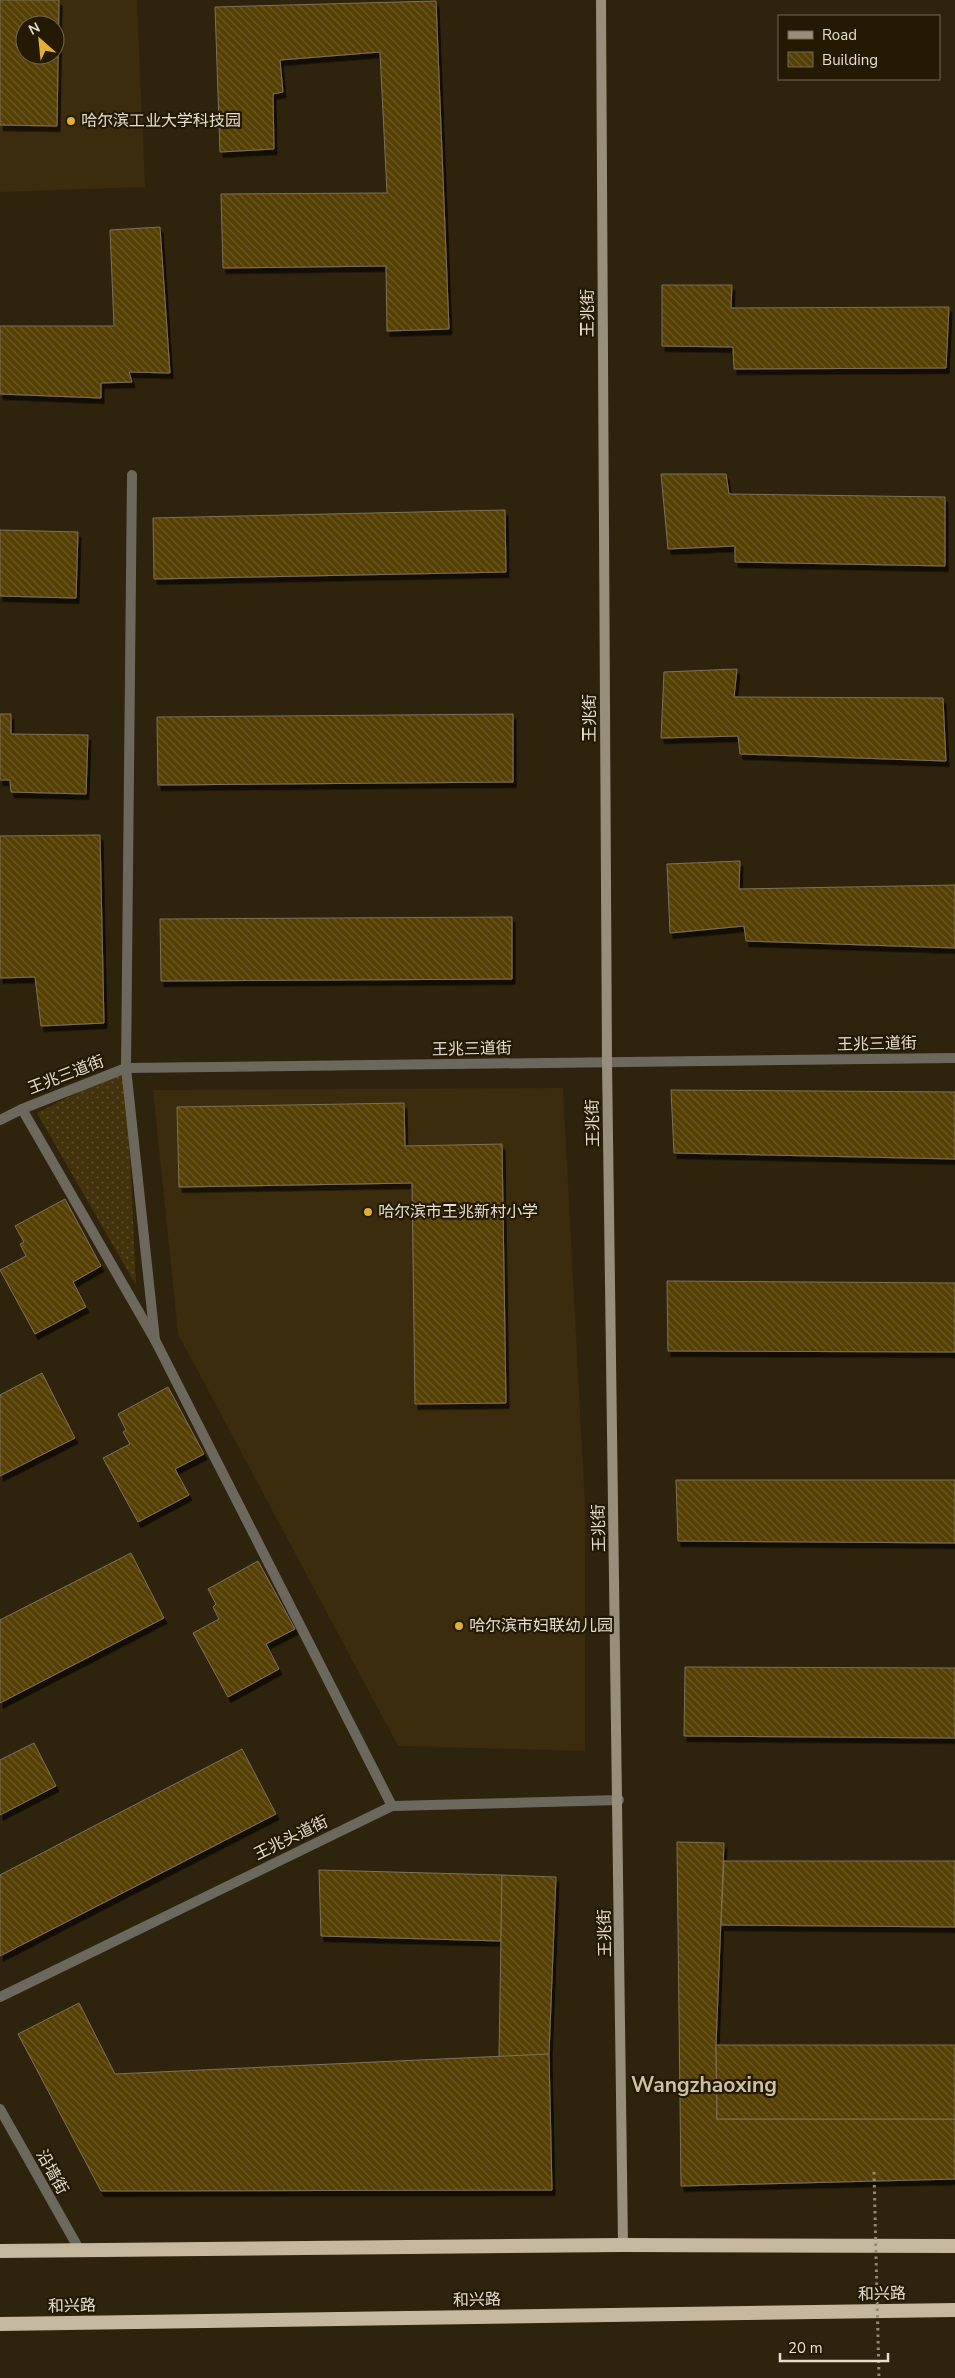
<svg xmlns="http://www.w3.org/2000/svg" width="955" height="2378" font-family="'Nunito Sans','Noto Sans SC',sans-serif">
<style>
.built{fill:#3a2c0d;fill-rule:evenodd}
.grass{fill:url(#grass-dots)}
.building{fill:url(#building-back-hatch);stroke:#7d7158;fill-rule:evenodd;filter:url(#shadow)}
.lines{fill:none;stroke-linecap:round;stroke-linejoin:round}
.minor{stroke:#6d685d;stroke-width:10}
.tertiary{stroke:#6d685d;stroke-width:10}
.secondary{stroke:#978e7c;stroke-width:10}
.trunk{stroke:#c5b89f;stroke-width:14}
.path-bridge{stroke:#928a78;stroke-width:3;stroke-dasharray:2.5 4;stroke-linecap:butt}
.poi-dot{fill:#e1af34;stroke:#241a03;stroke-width:2}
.labels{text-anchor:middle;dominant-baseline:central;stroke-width:4.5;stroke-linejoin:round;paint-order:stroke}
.poi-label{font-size:16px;fill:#e5ded0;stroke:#241a03;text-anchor:start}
.street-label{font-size:16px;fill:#e5ded0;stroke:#241a03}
.district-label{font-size:21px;font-weight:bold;fill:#cdc0a4;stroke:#241a03}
</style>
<defs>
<pattern id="grass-dots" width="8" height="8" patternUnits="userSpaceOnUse" patternTransform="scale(1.25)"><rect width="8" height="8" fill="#43330c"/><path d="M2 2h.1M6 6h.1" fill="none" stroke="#5e502e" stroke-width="1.8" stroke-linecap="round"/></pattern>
<pattern id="building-back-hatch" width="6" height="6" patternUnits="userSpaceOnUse" patternTransform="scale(1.25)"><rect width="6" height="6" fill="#553f06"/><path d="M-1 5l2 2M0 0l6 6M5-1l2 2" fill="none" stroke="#6d5a29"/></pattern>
<filter id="shadow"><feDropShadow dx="3" dy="5.5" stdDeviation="0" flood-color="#0009"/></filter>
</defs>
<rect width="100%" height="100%" fill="#2e230c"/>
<g class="built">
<path d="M0 0H137L145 187 0 192ZM25 25H55V55H25Z"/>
<polygon points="563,1088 585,1505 585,1751 398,1746 178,1334 153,1090"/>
</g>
<polygon class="grass" points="126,1068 136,1285 37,1113"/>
<g class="building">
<path d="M0 0H59L57 126 0 125ZM25 25H55V55H25Z"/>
<polygon points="436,1 449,329 387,331 386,266 223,268 221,194 387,193 380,52 280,60 283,92 273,94 274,149 220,152 215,7"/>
<polygon points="160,227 170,373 129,372 132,382 101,383 101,398 0,394 0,326 114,326 110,230"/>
<polygon points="662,285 732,285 731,308 949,307 946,368 734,369 733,347 662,346"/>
<polygon points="661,474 726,474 729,494 945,497 945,566 735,562 735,546 668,549"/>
<polygon points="505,510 506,572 154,579 153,518"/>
<polygon points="0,530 78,532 76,598 0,596"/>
<polygon points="737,669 734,697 943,698 946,761 740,754 738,736 661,738 664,672"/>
<polygon points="0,714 11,714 11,734 88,735 86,794 11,792 10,780 0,780"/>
<polygon points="513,714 513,782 158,785 157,717"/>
<polygon points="100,835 104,1023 41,1026 35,977 0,978 0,836"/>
<polygon points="740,861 739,889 955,885 955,948 746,941 744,926 670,933 667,864"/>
<polygon points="512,917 512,979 161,981 160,919"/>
<polygon points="671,1090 955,1092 955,1159 674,1153"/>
<polygon points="404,1103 405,1146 502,1144 506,1403 415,1404 412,1183 179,1187 177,1107"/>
<polygon points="65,1199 101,1266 73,1282 86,1307 35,1334 0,1270 26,1256 20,1244 24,1242 15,1226"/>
<polygon points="667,1281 955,1283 955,1352 668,1351"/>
<polygon points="42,1373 75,1438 0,1476 0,1395"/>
<polygon points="168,1387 204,1454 175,1469 189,1495 138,1522 103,1458 130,1444 123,1432 126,1430 118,1414"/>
<polygon points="676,1480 955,1480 955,1543 678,1541"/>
<polygon points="131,1553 164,1618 0,1703 0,1620"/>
<polygon points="258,1561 295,1629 266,1644 279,1669 228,1697 193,1633 219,1619 213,1607 216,1604 208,1589"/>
<polygon points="685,1667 955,1668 955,1738 684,1736"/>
<polygon points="34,1743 56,1786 0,1815 0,1760"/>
<polygon points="242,1749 276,1814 0,1956 0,1875"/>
<polygon points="677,1842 724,1843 716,2045 717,2119 955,2119 955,2179 681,2186"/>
<polygon points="724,1861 955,1861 955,1927 721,1925"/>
<polygon points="319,1870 502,1875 501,1941 321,1936"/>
<polygon points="502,1875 556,1877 549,2054 499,2057"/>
<polygon points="79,2003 115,2074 549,2054 552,2190 101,2191 18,2034"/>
<polygon points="716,2045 955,2045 955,2119 717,2119"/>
</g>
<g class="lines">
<g class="minor">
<polyline points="132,475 126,1068 155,1340"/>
<polyline points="22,1109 155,1340 392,1806"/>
<polyline points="0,1997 392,1806 619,1800"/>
<polyline points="0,2109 79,2249"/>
</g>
<polyline class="tertiary" points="0,1120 22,1109 126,1068 955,1058"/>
<polyline class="secondary" points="601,0 607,1062 623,2245"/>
<g class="trunk">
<polyline points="0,2251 623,2245 955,2246"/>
<polyline points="0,2324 955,2310"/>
</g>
<polyline class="path-bridge" points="874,2172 879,2378"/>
</g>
<g class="poi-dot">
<circle cx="71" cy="121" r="5"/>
<circle cx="368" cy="1212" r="5"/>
<circle cx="459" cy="1626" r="5"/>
</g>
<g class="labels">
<g class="poi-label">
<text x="81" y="121">哈尔滨工业大学科技园</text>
<text x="378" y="1212">哈尔滨市王兆新村小学</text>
<text x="469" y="1626">哈尔滨市妇联幼儿园</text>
</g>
<g class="street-label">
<text transform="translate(588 313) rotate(-90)">王兆街</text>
<text transform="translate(590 718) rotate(-90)">王兆街</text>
<text transform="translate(877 1044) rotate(-1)">王兆三道街</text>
<text transform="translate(472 1049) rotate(-1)">王兆三道街</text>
<text transform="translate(66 1075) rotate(-21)">王兆三道街</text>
<text transform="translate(593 1123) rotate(-91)">王兆街</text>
<text transform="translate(599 1528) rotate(-91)">王兆街</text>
<text transform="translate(291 1838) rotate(-26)">王兆头道街</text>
<text transform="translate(605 1933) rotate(-91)">王兆街</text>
<text transform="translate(52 2172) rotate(61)">沿墙街</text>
<text transform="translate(882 2294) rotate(-1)">和兴路</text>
<text transform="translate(477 2300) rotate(-1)">和兴路</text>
<text transform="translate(72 2306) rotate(-1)">和兴路</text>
</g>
<g class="district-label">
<text x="704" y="2085">Wangzhaoxing</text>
</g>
</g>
<rect x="778" y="15" width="162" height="65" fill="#241a03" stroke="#716855"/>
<rect x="788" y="31" width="25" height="8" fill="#978e7c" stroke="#716855"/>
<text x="822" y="40" font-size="15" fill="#e5ded0">Road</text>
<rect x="788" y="52" width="25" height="15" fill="url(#building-back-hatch)" stroke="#716855"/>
<text x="822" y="65" font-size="15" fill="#e5ded0">Building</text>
<g transform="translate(40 40) rotate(333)"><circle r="24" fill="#241a03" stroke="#716855"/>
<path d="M0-4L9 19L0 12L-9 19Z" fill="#e1af34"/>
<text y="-8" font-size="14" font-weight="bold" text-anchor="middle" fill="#e5ded0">N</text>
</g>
<path d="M780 2353v8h108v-8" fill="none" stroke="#e5ded0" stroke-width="2.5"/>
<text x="788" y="2353" font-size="15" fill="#e5ded0" stroke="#241a03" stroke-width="4" paint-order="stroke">20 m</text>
</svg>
